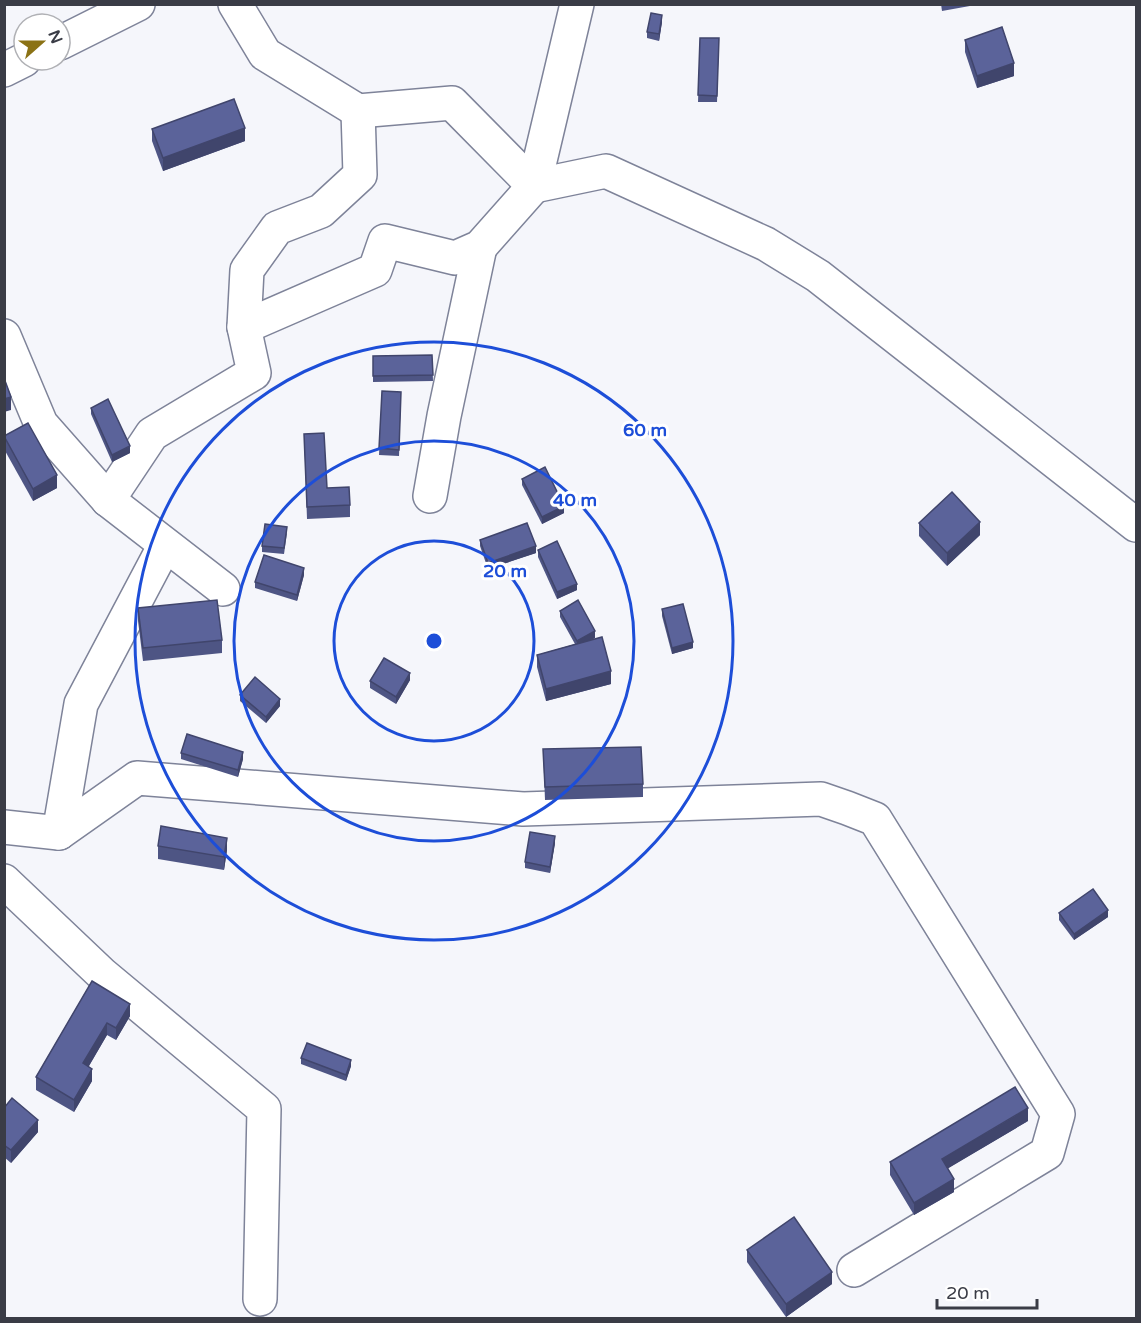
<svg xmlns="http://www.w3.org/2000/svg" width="1141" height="1323" font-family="'Varela Round',sans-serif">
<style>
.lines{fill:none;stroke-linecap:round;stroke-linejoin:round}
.minor-casing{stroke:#7e8399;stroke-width:36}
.minor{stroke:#fff;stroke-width:33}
.wall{fill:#4e5584}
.shaded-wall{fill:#40456c}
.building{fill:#5b639a;stroke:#40456c;stroke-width:1.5}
.ring{fill:none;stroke:#1d4ed8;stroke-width:3}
.centre{fill:#1d4ed8;stroke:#fff;stroke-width:3}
.ring-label{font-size:18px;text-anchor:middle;font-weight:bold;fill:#1d4ed8;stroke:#fff;stroke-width:6;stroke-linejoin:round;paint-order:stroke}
</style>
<rect width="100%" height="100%" fill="#f5f6fb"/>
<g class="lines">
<g class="minor-casing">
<g id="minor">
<polyline points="235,4 265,54 358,111 452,103 534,186 606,171 766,244 818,276 1136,525"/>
<polyline points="60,43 138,4"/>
<polyline points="4,70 24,60"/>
<polyline points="244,327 375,270 385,241 455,258 480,247 534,186 577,4"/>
<polyline points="4,336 41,424 108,500 223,589"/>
<polyline points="430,496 444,416 480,247"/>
<polyline points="108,500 152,434 254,373 244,327 247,270 277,228 321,211 360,175 358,111"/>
<polyline points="4,827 59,833 137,778 523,809 821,799 847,808 875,819 1058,1114 1047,1153 854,1270"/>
<polyline points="59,833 81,704 165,545"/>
<polyline points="4,881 102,974 264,1109 260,1299"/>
</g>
</g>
<use href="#minor" class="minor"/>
</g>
<g class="wall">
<polygon points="941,4 981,4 942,11"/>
<polygon points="662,22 659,41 647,38 647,32"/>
<polygon points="700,38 719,38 717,102 698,102"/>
<polygon points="965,40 1014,76 977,88 965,52"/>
<polygon points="152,129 245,141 163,171 152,141"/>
<polygon points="432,355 433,381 373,382 373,356"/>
<polygon points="382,391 401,392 399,456 379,455"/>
<polygon points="91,408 130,453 112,462 91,414"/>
<polygon points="304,434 327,488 350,505 350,517 307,519"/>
<polygon points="4,436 57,488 33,501 4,449"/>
<polygon points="522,479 564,513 542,524 522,485"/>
<polygon points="919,523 980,535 947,566 919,536"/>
<polygon points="287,533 284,554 262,552 262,546"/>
<polygon points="480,540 536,553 488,569 480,546"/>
<polygon points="538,550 577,590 557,599 538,557"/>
<polygon points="304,575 297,601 255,588 255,582"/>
<polygon points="138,608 222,640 222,653 143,661 138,621"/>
<polygon points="662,609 693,648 672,654 662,616"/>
<polygon points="560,611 595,638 590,640 611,684 546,701 537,667 537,655 575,644 560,617"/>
<polygon points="410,680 396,704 370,688 370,681"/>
<polygon points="240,695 280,706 266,723 240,701"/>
<polygon points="543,749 643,784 643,797 545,800"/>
<polygon points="181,753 243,759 238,777 181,759"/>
<polygon points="555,843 550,873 525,868 525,862"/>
<polygon points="158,846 227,850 224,870 158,859"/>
<polygon points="1059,913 1108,917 1074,940 1059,920"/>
<polygon points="92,981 130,1016 116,1040 107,1035 89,1066 92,1081 74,1112 36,1090 36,1077"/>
<polygon points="301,1058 351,1066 346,1081 301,1064"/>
<polygon points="4,1108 38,1132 11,1163 4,1157"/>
<polygon points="1028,1121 948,1168 954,1192 914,1215 890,1175 890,1162"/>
<polygon points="747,1250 832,1284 786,1317 747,1262"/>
</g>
<g class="shaded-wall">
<polygon points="662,15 662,22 659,41 659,34"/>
<polygon points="1014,63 1014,76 977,88 977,76"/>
<polygon points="245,128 245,141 163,171 163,158"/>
<polygon points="11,397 11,410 4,412 4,399"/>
<polygon points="130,446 130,453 112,462 112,455"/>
<polygon points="57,475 57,488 33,501 33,489"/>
<polygon points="564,506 564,513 542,524 542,517"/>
<polygon points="980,522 980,535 947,566 947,553"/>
<polygon points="536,546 536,553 488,569 488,563"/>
<polygon points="304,568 304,575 297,601 297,595"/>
<polygon points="577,584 577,590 557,599 557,592"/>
<polygon points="595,631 595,638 577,647 577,641"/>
<polygon points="693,642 693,648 672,654 672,648"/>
<polygon points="611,671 611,684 546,701 546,689"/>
<polygon points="410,673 410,680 396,704 396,697"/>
<polygon points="280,699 280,706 266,723 266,717"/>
<polygon points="243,752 243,759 238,777 238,770"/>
<polygon points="555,836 555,843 550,873 550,867"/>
<polygon points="227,838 227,850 224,870 224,857"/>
<polygon points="1108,910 1108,917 1074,940 1074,934"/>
<polygon points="130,1004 130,1016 116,1040 116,1028"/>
<polygon points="107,1023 107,1035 83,1076 83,1063"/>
<polygon points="351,1060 351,1066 346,1081 346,1075"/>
<polygon points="92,1069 92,1081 74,1112 74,1100"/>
<polygon points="1028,1108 1028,1121 942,1172 942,1159"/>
<polygon points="38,1120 38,1132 11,1163 11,1150"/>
<polygon points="954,1179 954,1192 914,1215 914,1203"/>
<polygon points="832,1272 832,1284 786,1317 786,1304"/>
</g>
<g class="building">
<polygon points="651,13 662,15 659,34 647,32"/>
<polygon points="1002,27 1014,63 977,76 965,40"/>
<polygon points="700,38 719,38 717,96 698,95"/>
<polygon points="234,99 245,128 163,158 152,129"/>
<polygon points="432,355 433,375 373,376 373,356"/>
<polygon points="4,378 11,397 4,399"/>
<polygon points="382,391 401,392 399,450 379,448"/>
<polygon points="108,399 130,446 112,455 91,408"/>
<polygon points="28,423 57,475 33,489 4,436"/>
<polygon points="324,433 327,488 349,487 350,505 307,507 304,434"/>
<polygon points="545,467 564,506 542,517 522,479"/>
<polygon points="952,492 980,522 947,553 919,523"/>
<polygon points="527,523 536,546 488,563 480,540"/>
<polygon points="265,524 287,527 284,548 262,546"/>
<polygon points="557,541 577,584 557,592 538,550"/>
<polygon points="264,555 304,568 297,595 255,582"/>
<polygon points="217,600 222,640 143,648 138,608"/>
<polygon points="578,600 595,631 577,641 560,611"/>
<polygon points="683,604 693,642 672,648 662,609"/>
<polygon points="602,637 611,671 546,689 537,655"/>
<polygon points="384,658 410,673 396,697 370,681"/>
<polygon points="255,677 280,699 266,717 240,695"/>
<polygon points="187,734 243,752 238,770 181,753"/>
<polygon points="641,747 643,784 545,787 543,749"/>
<polygon points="161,826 227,838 224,857 158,846"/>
<polygon points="530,832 555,836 550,867 525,862"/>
<polygon points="1093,889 1108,910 1074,934 1059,913"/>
<polygon points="92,981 130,1004 116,1028 107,1023 83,1063 92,1069 74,1100 36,1077"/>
<polygon points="307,1043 351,1060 346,1075 301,1058"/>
<polygon points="1015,1087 1028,1108 942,1159 954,1179 914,1203 890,1162"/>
<polygon points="12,1098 38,1120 11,1150 4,1145 4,1108"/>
<polygon points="794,1217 832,1272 786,1304 747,1250"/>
</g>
<g class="ring">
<circle cx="434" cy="641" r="100"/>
<circle cx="434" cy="641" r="200"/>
<circle cx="434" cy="641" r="299"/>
</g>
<circle cx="434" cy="641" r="9" class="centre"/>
<g class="ring-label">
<text x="645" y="436">60 m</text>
<text x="575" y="506">40 m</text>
<text x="505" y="577">20 m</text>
</g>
<rect width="1141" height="1323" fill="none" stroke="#3a3c46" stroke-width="12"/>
<g transform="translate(42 42) rotate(69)"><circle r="28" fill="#ffffff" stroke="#b0b1b5" stroke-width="1.5"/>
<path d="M0-4.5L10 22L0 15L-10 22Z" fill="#8b7215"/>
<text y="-9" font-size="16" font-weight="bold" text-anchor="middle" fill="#3a3c46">N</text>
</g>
<path d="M937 1299v9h100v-9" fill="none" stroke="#3a3c46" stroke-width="3"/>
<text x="946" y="1299" font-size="18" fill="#3a3c46" stroke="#ffffff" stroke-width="4.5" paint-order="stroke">20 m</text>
</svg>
